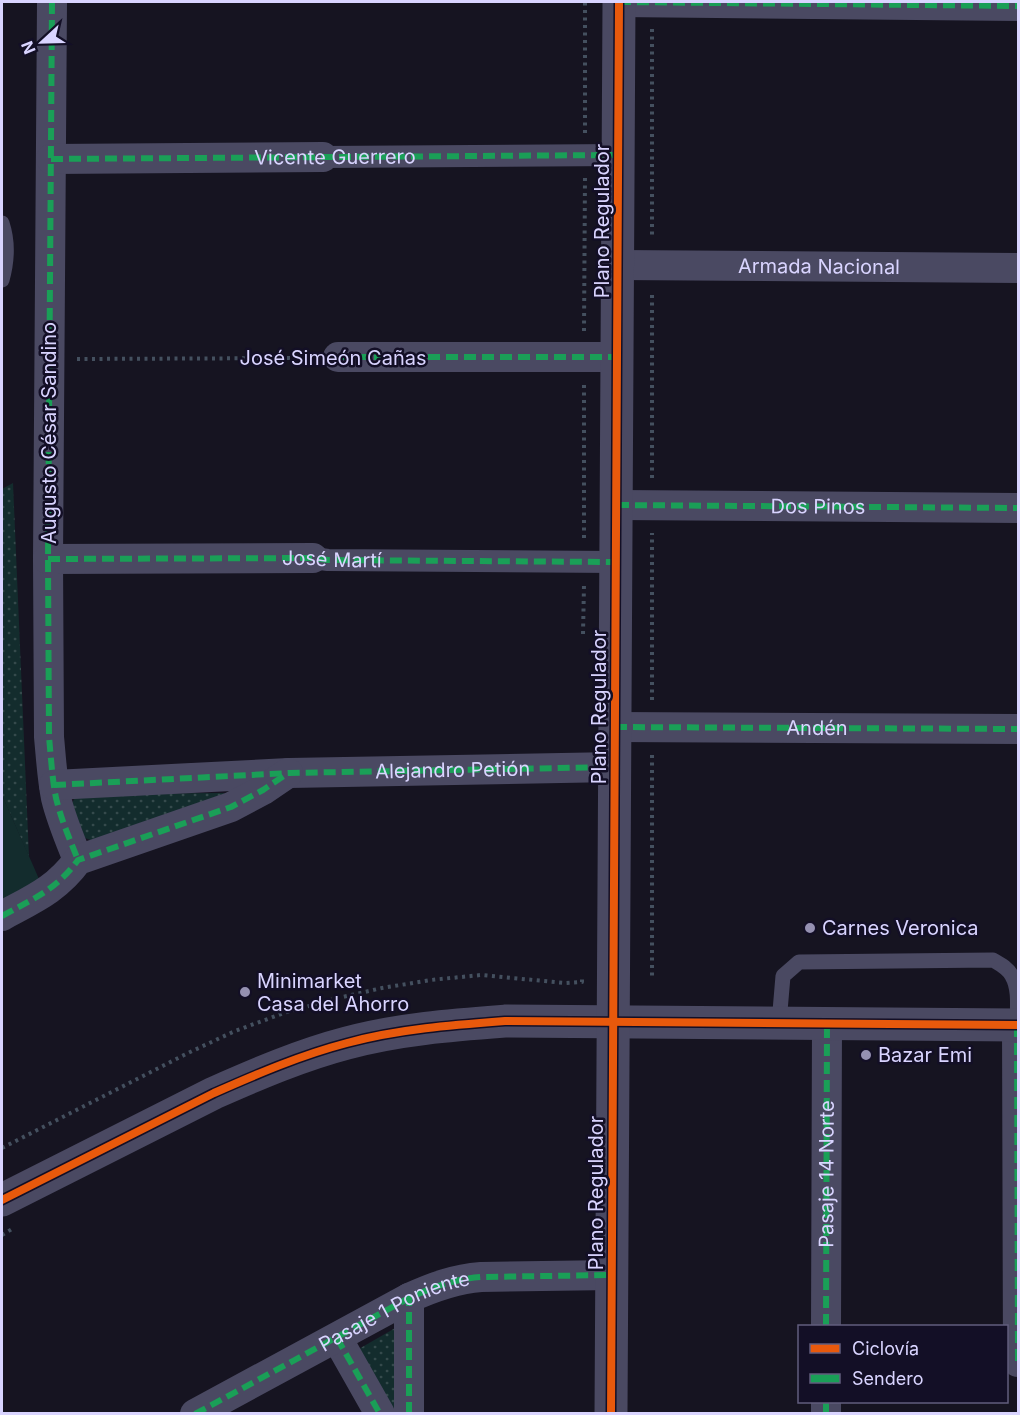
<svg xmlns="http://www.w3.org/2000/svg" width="1020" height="1415" font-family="Inter,sans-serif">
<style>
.grass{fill:url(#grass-dots)}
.pitch{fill:#132c2d}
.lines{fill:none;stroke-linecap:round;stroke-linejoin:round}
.path{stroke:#44505f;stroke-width:4;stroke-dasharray:3 4.5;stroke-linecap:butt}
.service{stroke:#4a4962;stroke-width:15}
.pedestrian{stroke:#4a4962;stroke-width:22}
.minor{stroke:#4a4962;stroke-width:30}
.tertiary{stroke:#4a4962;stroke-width:33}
.quiet{stroke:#1a9f57;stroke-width:6;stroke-dasharray:12 6;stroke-linecap:butt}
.cycleway-casing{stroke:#130f26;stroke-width:11}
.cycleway{stroke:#e8590c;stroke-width:8}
.poi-dot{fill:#9591b1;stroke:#130f26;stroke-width:2}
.labels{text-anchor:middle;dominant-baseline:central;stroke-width:5;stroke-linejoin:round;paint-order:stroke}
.street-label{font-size:20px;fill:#d9d4ff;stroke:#130f26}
.poi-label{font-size:20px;fill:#d9d4ff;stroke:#130f26;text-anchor:start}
</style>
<defs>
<pattern id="grass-dots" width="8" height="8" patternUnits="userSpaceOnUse" patternTransform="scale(1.5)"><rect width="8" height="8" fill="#132c2d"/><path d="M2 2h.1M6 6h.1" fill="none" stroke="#354a4c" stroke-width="1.8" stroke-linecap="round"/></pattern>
</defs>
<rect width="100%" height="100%" fill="#161421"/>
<g class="grass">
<polygon points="13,483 29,857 2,795 2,489"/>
<polygon points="226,793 95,842 83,837 70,807 77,794"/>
<polygon points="397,1327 397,1413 393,1413 357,1350"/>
</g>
<polygon class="pitch" points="2,795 43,888 2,907"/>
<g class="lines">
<g class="path">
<polyline points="652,29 652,238"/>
<polyline points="585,133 585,2"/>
<polyline points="584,331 585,177"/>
<polyline points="77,359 313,358"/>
<polyline points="652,478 652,293"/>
<polyline points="584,538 584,384"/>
<polyline points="583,634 584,585"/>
<polyline points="652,700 652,533"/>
<polyline points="652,755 652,979"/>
<polyline points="2,1148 188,1053 235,1031 284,1013 334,999 382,988 431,980 481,975 565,983 582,982 582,978"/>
<polyline points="2,1235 12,1229"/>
</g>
<g class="service">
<path d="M2 223C8 241 7 262 2 280"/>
<path d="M779 1023 783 976 799 962 993 960C1000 964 1008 968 1012 976 1020 989 1017 1010 1017 1025"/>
</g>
<g class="pedestrian">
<polyline points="323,157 619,155"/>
<polyline points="313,558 328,560 616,562"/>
</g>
<g class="minor">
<path d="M52 2 48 559 49 737C51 757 52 778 56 798 61 819 70 840 78 860"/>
<polyline points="619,2 1018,6"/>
<polyline points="51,159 323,157"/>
<path id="s1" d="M618 265 1018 268"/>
<polyline points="338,357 617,357"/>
<polyline points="617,505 1018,508"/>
<polyline points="48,559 313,558"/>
<path id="s2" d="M615 727 1018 729"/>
<path id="s3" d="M54 785 289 773 615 767"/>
<path d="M2 916C33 899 56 890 78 860L231 807 263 790 288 773"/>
<polyline points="1017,1025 1018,1362"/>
<polyline points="826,1326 827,1023"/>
<polyline points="337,1338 380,1414"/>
<path id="s4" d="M195 1414 409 1298C433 1287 455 1279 481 1277L612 1275"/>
<polyline points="409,1414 409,1298"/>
<polyline points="826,1414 826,1402"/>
</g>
<g class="tertiary">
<path d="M2 1200 214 1093C257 1074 301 1055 347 1043 399 1029 453 1025 506 1021L1018 1025"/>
<polyline points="611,1414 619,2"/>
</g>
<g class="quiet">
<path d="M52 2 48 559 49 737C51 757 52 778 56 798 61 819 70 840 78 860"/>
<polyline points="619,2 1018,6"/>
<path id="s5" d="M51 159 619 155"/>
<polyline points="338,357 617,357"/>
<path id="s6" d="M617 505 1018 508"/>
<path id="s7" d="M48 559 313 558 328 560 616 562"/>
<polyline points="615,727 1018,729"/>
<polyline points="54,785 289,773 615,767"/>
<path d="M2 916C33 899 56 890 78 860L231 807 263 790 288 773"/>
<polyline points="1017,1025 1018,1362"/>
<path id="s8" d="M826 1326 827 1023"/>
<polyline points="337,1338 380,1414"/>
<path d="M195 1414 409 1298C433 1287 455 1279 481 1277L612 1275"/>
<polyline points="409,1414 409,1298"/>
<polyline points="826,1414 826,1402"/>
</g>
<g class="cycleway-casing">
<g id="cycleway">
<path d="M2 1200 214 1093C257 1074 301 1055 347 1043 399 1029 453 1025 506 1021L1018 1025"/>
<polyline points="611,1414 619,2"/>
</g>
</g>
<use href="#cycleway" class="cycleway"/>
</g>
<g class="poi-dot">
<circle cx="810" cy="928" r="6"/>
<circle cx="245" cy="992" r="6"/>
<circle cx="866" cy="1055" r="6"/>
</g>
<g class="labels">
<g class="street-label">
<text stroke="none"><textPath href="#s5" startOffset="284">Vicente Guerrero</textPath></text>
<text transform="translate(602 221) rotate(-90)">Plano Regulador</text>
<text stroke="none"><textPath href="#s1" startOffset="201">Armada Nacional</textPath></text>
<text x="333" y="358">José Simeón Cañas</text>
<text transform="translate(49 433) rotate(-90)">Augusto César Sandino</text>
<text stroke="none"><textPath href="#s6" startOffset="201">Dos Pinos</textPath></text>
<text stroke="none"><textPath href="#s7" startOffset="284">José Martí</textPath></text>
<text transform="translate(599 707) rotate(-90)">Plano Regulador</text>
<text stroke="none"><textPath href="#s2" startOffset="202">Andén</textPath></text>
<text stroke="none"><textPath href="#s3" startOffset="399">Alejandro Petión</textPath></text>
<text stroke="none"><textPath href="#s8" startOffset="152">Pasaje 14 Norte</textPath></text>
<text transform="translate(596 1193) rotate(-90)">Plano Regulador</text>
<text stroke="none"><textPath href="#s4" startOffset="225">Pasaje 1 Poniente</textPath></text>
</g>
<g class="poi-label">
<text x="822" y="928">Carnes Veronica</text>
<text x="257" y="981">Minimarket<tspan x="257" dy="23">Casa del Ahorro</tspan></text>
<text x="878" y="1055">Bazar Emi</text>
</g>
</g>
<rect width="1020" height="1415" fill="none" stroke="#d9d4ff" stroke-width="6"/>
<rect x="798" y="1325" width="210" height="78" fill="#130f26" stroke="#625e7d" stroke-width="1.5"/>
<rect x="810" y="1344" width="30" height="9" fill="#e8590c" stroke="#625e7d" stroke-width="1.5"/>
<text x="852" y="1355" font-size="18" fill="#d9d4ff">Ciclovía</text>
<rect x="810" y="1374" width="30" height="9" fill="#1a9f57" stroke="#625e7d" stroke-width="1.5"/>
<text x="852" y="1385" font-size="18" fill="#d9d4ff">Sendero</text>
<g transform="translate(42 42) rotate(248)" stroke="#130f26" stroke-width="4.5" paint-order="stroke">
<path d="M0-4.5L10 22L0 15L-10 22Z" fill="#d9d4ff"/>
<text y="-9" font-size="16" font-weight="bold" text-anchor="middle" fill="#d9d4ff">N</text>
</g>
</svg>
